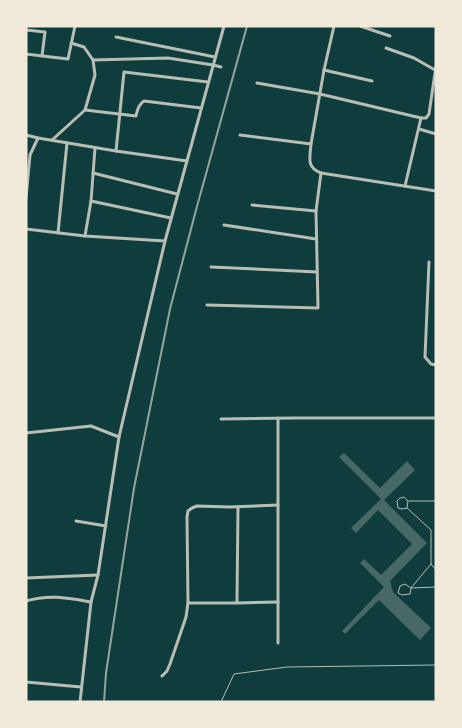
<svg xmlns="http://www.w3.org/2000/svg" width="462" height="728" font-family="'PT Sans',sans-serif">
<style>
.building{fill:#486865}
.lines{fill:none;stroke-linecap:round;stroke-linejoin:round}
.service{stroke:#b8beb3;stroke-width:1}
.minor{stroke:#b8beb3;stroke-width:3}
.rail{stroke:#97a49c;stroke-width:2}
</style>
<rect width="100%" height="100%" fill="#0f3d3e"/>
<polygon class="building" points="344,453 380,488 407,461 415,470 384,500 427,543 390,581 393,592 431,628 420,640 379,600 345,634 342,631 384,587 360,563 364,559 381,575 412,544 378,510 356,533 351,528 381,499 339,457"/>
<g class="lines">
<g class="service">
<polyline points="409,501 436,501"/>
<polyline points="407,508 408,501 404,497 400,498 397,501 398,508 402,509 407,508 431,530 431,564 436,570"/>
<polyline points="431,564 411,588 405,584 400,586 398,593 402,595 410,594 411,588 436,587"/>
<polyline points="221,702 234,674 287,667 436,665"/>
</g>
<g class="minor">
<polyline points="360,26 390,36"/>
<polyline points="26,30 45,32 42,56"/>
<polyline points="116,37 215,57"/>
<polyline points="386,48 414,58 435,70"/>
<polyline points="26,54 68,59 75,26"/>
<polyline points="93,60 168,58 213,65 221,67"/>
<polyline points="324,70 372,81"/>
<polyline points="257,83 320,94 421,118 426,118 429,114 436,66"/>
<path d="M85 110 136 116C137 110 139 104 144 101L201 108"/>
<polyline points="419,129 436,134"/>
<polyline points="26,135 38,138 116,151 187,161"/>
<polyline points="240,135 311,144 324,70 334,26"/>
<polyline points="52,140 85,110 95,75 93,60 84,47 71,43"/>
<polyline points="116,151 124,72 208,82"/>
<polyline points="93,173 177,194"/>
<polyline points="321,173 436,191"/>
<polyline points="405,186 421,118"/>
<polyline points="26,198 30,155 38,138"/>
<polyline points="91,201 171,218"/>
<polyline points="252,205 316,211"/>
<polyline points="224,225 316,239"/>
<polyline points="26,229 85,236 165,241 119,437 98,575 91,602 80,702"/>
<polyline points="58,233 67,143"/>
<polyline points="85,236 91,201 95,148"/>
<polyline points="165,241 224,26"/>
<polyline points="429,262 425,357 431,364 436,365"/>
<polyline points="211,267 317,272"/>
<path d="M207 305 318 308 316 211 321 173C306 167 310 158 311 144"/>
<polyline points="278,418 278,643"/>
<polyline points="221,419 294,418 436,418"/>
<polyline points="26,433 91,426 119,437"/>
<polyline points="76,521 106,526"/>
<polyline points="26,578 98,575"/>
<path d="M26 601C50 594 68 598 91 602"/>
<polyline points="188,603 187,517 188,511 192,508 197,506 230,507 278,505"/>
<polyline points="237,603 238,507"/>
<polyline points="162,676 167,671 170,664 186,617 188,603 237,603 278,602"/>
<polyline points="26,682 81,687"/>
</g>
<polyline class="rail" points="104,702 106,673 134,488 170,309 196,210 247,26"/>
</g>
<rect width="462" height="728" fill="none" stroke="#f1e9da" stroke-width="55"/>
</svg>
